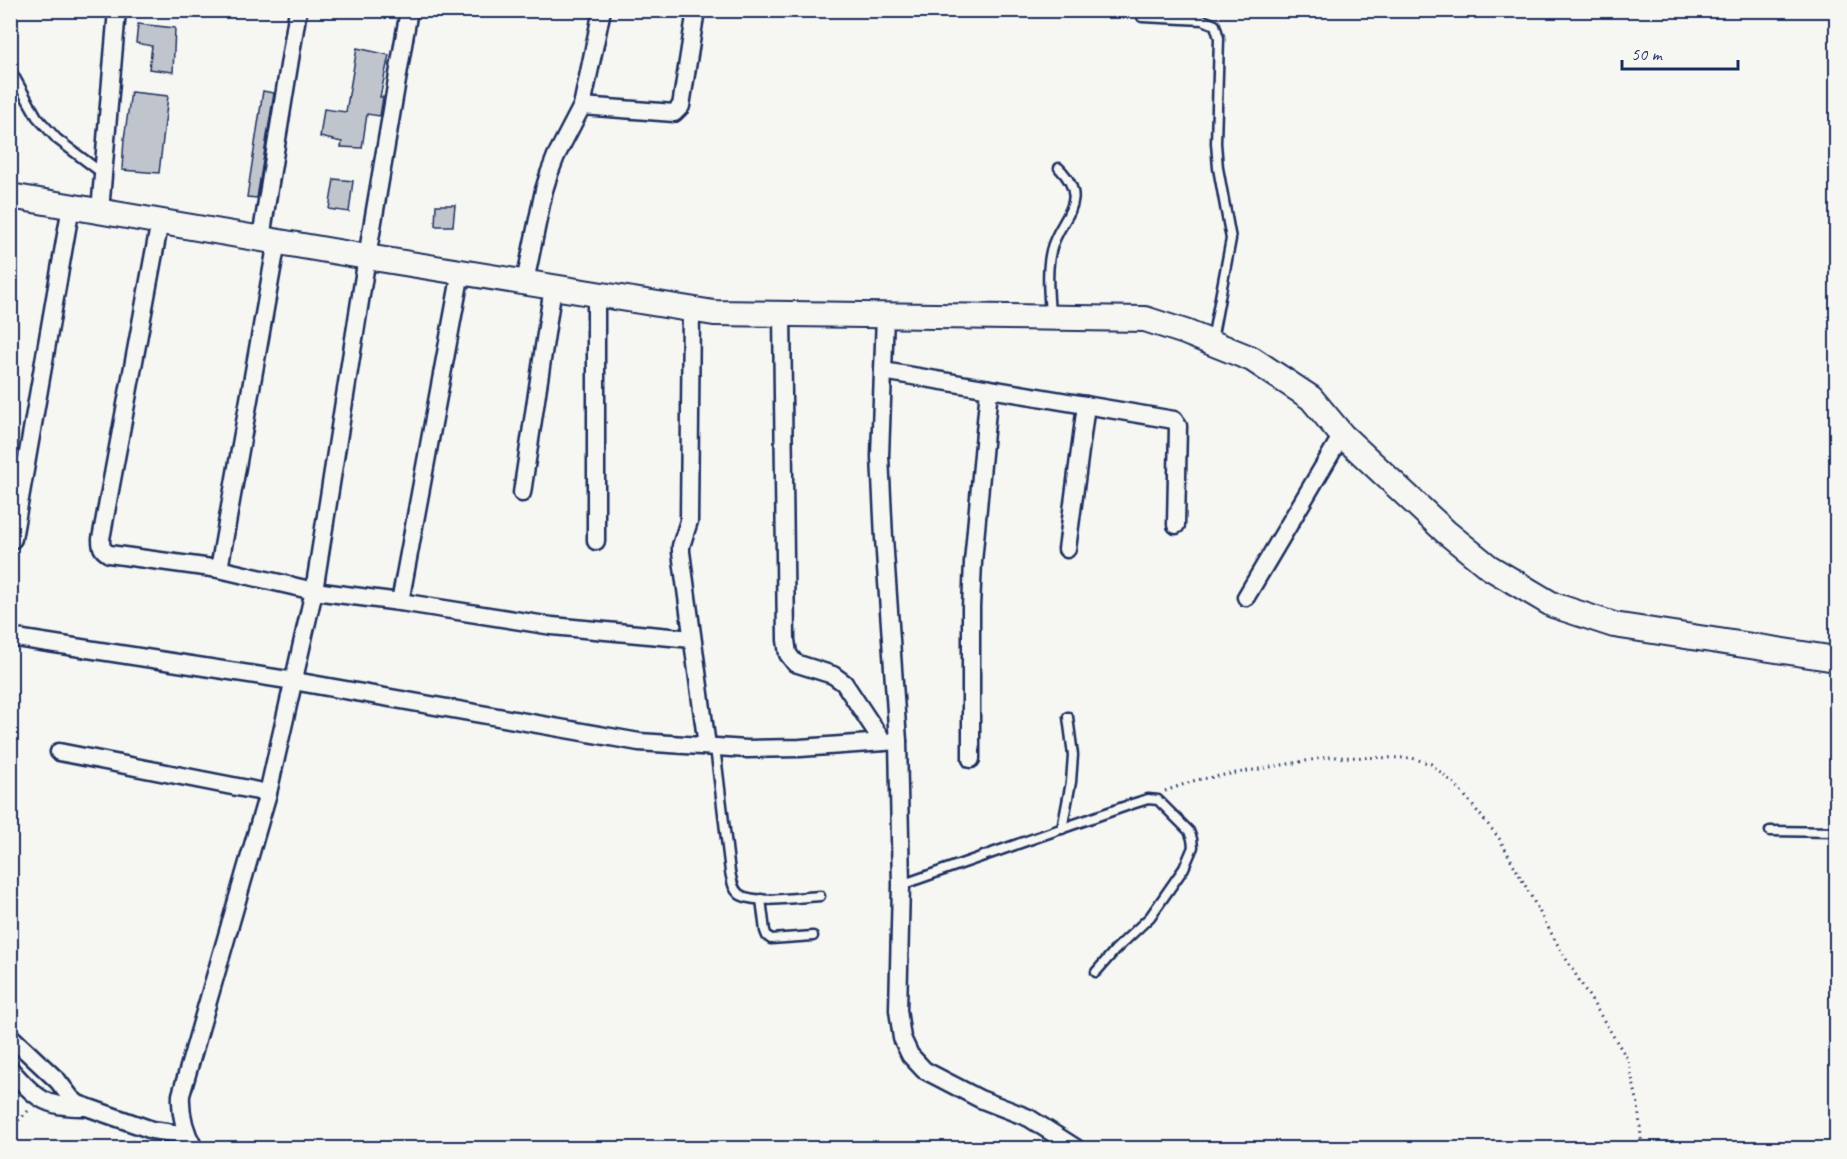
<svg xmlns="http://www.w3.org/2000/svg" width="1847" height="1159" font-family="Caveat,sans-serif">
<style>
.building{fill:#c0c4cd;stroke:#1b2f5e;stroke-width:1.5}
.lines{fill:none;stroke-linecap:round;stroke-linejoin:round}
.service-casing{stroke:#1b2f5e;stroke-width:13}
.minor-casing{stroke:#1b2f5e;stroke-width:21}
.secondary-casing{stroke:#1b2f5e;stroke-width:28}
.path{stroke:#1b2f5e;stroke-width:3;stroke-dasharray:1.5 4.5;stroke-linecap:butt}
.service{stroke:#f6f6f2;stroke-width:8}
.minor{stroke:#f6f6f2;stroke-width:16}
.secondary{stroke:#f6f6f2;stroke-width:24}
</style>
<rect width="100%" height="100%" fill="#f6f6f2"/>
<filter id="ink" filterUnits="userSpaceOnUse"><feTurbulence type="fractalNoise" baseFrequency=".0167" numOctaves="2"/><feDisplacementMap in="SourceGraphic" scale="12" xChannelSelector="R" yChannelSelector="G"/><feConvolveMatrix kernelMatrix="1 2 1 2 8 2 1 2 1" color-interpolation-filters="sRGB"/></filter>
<g filter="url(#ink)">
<g class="building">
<polygon points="138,24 175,28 173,72 149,69 152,46 136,43"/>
<polygon points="357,48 389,55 380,97 383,97 380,116 367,114 362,148 341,147 342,142 320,137 324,109 346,112"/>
<polygon points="263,91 274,93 257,198 247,197"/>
<polygon points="131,92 168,96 159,173 122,170 124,139"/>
<polygon points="334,179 353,181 349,212 329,209"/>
<polygon points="436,205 455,205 453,226 435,226"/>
</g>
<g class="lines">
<g class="service-casing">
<g id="service">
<polyline points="1142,17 1203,20 1215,25 1219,38 1216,143 1218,168 1231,239 1212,340"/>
<polyline points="10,69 37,117 57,139 102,173"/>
<path d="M1050 316C1049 295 1046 272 1051 251 1058 218 1093 203 1059 168"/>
<path d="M715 747 730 872C732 880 732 888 739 894 754 905 801 897 820 896"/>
<polyline points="1062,829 1071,782 1073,755 1068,717"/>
<polyline points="1770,831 1836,832"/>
<polyline points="901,885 1129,805 1148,799 1158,800 1189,831 1192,839 1193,847 1184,868 1150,917 1115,950 1096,972"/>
<polyline points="761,899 765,931 767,936 771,939 813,936"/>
</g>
</g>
<g class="minor-casing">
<g id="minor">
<polyline points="582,106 674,113 681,106 696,10"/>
<polyline points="100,211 117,10"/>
<path d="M160 221 101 539C101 547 102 550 109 554L219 569 314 591 400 602 552 626 692 639"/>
<polyline points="261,238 298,10"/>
<polyline points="525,282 544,190 549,174 556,156 582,106 602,10"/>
<polyline points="691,309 689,521 681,546 681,552 707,746"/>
<polyline points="782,314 786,640 788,654 795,663 833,675 844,683 883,742"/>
<polyline points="885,315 880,456 884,538 898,741 901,885 898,1010 902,1038 910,1055 924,1070 980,1099 1029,1118 1076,1148"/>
<polyline points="883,371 1174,420 1178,426 1176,525"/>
<polyline points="522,493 553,287"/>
<polyline points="10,541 13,539 71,206"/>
<polyline points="596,541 596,294"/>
<polyline points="1067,549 1086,405"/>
<polyline points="219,569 277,241"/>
<polyline points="1246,597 1342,435"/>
<polyline points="400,602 461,272"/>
<polyline points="10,637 294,681 639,742 747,749 800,748 898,741"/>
<polyline points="59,752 268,793"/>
<polyline points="971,759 971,607 973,562 989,389"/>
<polyline points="10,1036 58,1081 71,1098 78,1104 152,1130 187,1135"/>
<path d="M10 1069C36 1098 45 1108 85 1107"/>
<path d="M194 1148C185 1132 180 1114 181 1095L268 793 314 591 367 257 409 10"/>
</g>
</g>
<g class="secondary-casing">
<polyline id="secondary" points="10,196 367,257 714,313 1145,319 1185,332 1252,359 1311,398 1342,435 1446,532 1489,567 1553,605 1614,625 1836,659"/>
</g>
<g class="path">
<polyline points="1165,791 1196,780 1328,757 1412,758 1431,764 1456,785 1499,838 1560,949 1628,1060 1638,1104 1642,1148"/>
<polyline points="10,1129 30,1109"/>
<polyline points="122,1148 135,1140"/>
</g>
<use href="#service" class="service"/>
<use href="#minor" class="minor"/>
<use href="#secondary" class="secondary"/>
</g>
</g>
<rect width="1847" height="1159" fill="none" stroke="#f6f6f2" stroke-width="36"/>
<rect x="18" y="18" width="1811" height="1123" fill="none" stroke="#1b2f5e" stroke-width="2" filter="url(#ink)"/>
<path d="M1622 60v9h116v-9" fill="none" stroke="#1b2f5e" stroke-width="3"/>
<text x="1631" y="60" font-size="18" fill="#1b2f5e" stroke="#f6f6f2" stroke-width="4.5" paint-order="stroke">50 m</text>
</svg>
